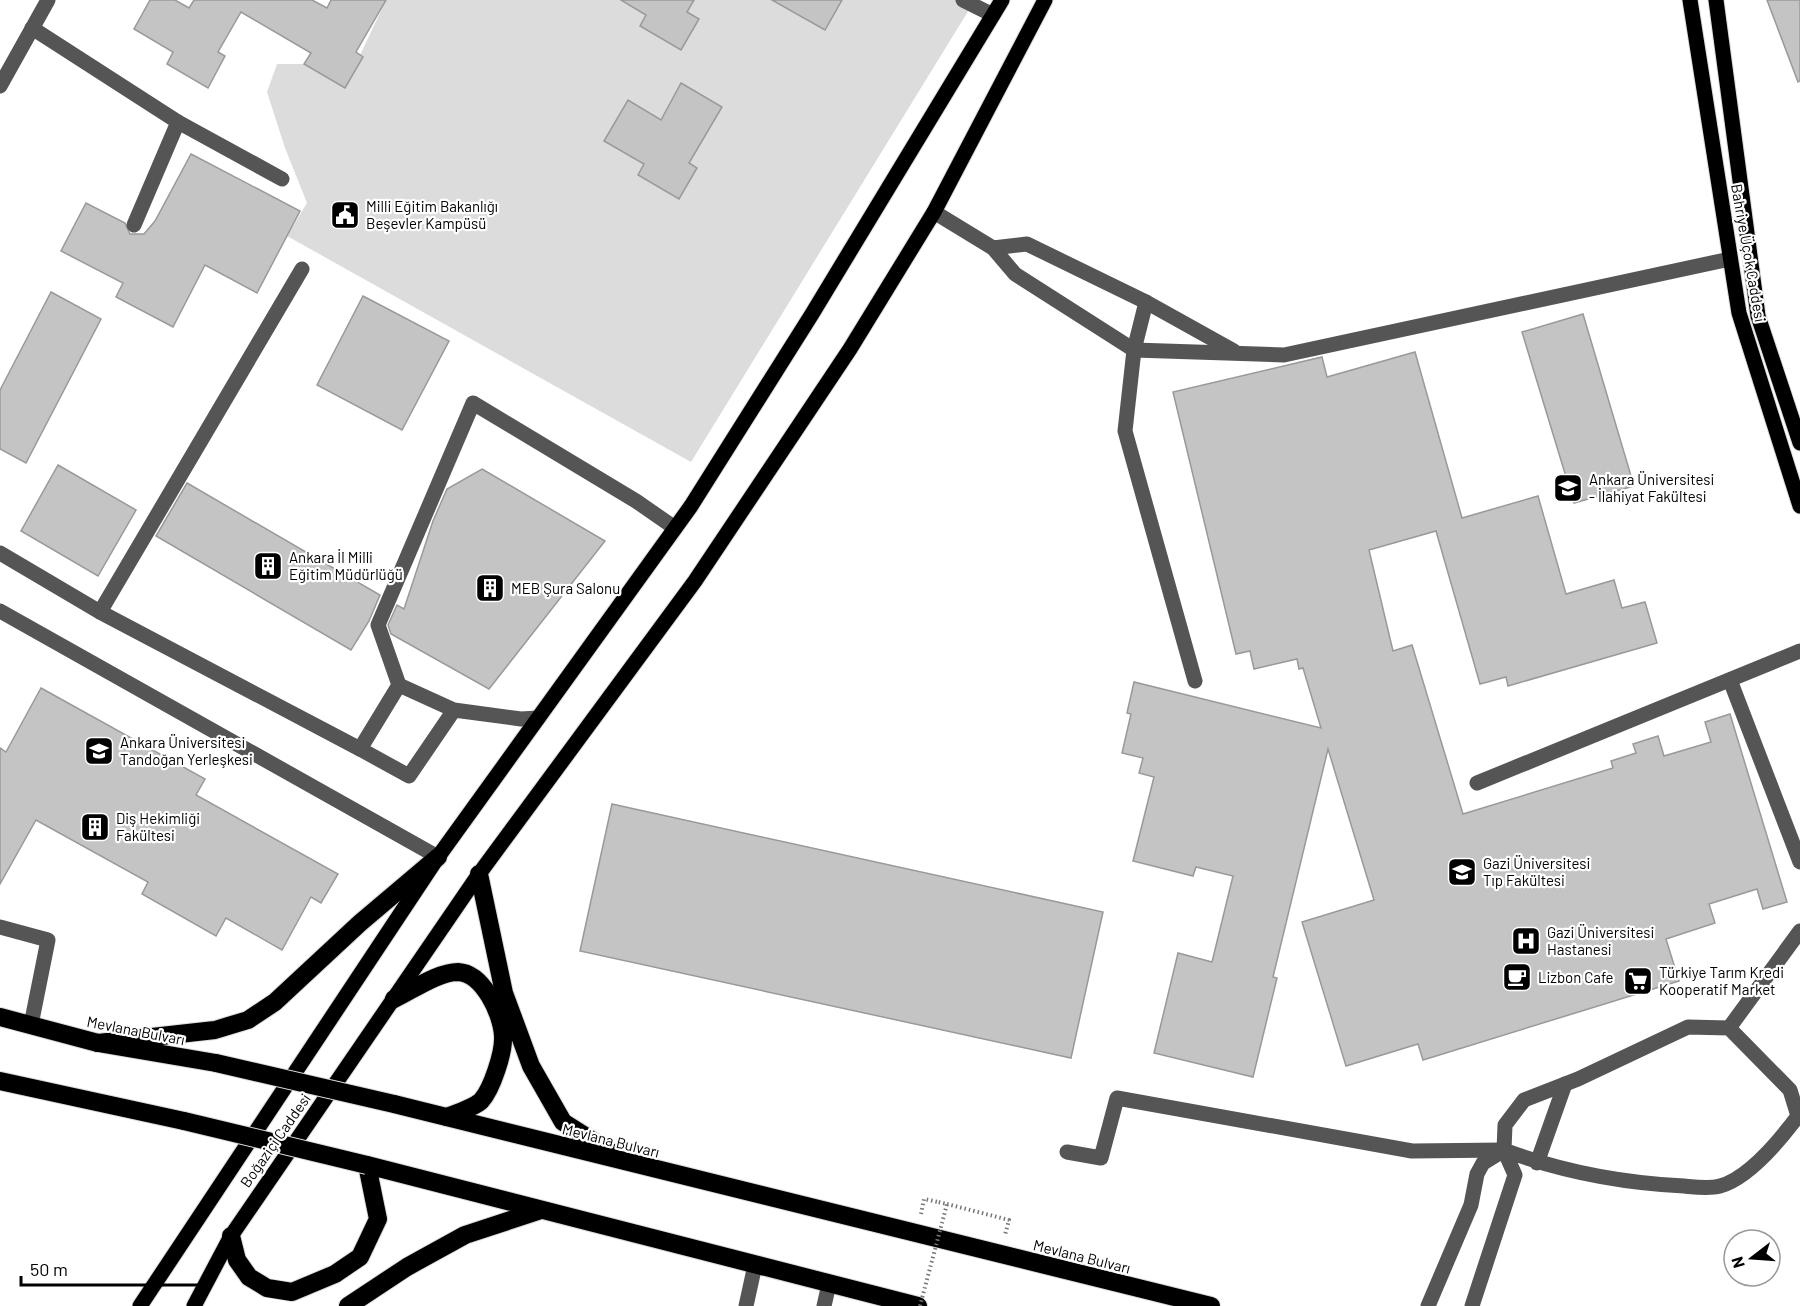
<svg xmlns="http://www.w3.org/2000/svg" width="1800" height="1306" font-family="Barlow,sans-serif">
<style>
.green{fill:#dcdcdc}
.building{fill:#c4c4c4;stroke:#999;stroke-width:1.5}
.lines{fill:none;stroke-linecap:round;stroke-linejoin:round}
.major-casing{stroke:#dbdbdb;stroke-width:17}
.highway-casing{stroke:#dbdbdb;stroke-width:20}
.path{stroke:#777;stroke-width:4;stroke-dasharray:1.5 3;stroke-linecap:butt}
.minor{stroke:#555;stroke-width:15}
.major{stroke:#000;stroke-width:15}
.highway{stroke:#000;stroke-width:18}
.highway-bridge-casing{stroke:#dbdbdb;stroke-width:20;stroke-linecap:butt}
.path-bridge{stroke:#777;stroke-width:4;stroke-dasharray:1.5 3;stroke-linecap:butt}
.highway-bridge{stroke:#000;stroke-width:18}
.labels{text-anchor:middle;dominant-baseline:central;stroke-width:4.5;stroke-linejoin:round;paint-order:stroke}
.poi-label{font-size:15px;fill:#000;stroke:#fff;text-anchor:start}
.street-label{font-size:15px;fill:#000;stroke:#fff}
</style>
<rect width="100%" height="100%" fill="#fff"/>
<polygon class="green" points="386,0 975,0 691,462 287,236 307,203 285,148 267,92 277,64 304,64 345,87"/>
<g class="building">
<polygon points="150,0 175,0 189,8 194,0 312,0 327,8 331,0 386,0 356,52 363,57 345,88 304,64 311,53 241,12 218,52 225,56 208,88 167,64 173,52 134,29"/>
<polygon points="621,0 694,0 687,12 699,19 681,50 640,26 646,15"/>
<polygon points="772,0 842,0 825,30"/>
<polygon points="1767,0 1800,0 1800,81 1798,82"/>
<polygon points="681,83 722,107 689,163 697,168 679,199 638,175 644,164 604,141 628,100 661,120"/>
<polygon points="191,154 300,211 257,293 205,265 173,327 116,297 123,283 61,251 86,203 125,223 130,234 144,234 155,221"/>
<polygon points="51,292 101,319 26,463 0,449 0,390"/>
<polygon points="363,296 449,341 402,430 317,385"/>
<polygon points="1583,314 1634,486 1574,503 1522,332"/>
<polygon points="1415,352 1462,518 1538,496 1566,594 1614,580 1622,608 1645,602 1657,643 1508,686 1506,677 1480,684 1436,531 1369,550 1393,651 1412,645 1463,814 1613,768 1611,761 1636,753 1633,744 1658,736 1664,756 1711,742 1705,722 1730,714 1787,902 1763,909 1757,889 1709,904 1715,923 1666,939 1679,981 1423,1060 1418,1044 1346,1066 1302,922 1374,900 1328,749 1273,977 1277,978 1253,1077 1154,1053 1178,953 1212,962 1233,876 1196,867 1193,876 1133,861 1154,777 1139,773 1143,758 1122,753 1131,714 1127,713 1134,682 1321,728 1303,668 1299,669 1297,659 1254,669 1250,651 1236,654 1173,392 1322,357 1327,377"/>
<polygon points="58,465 136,510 98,576 21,531"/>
<polygon points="482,469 605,541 489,689 391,634 388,625 397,605 404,609 433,521 447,489"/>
<polygon points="187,483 380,595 369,621 351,650 156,536"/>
<polygon points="41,688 205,779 196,795 338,874 321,903 311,897 282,950 226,918 216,936 142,894 148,882 36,820 0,884 0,748 6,752"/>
<polygon points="612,804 1103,912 1071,1058 580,951"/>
</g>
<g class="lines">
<g class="major-casing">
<g id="major">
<polyline points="1690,0 1739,313 1800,506"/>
<polyline points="1716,0 1758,316 1800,443"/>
<polyline points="140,1306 438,857 691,506 812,314 1002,0"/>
<polyline points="194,1306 231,1236 479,874 695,581 850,349 934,212 1045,0"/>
</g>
</g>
<g class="highway-casing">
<g id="highway">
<polyline points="479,874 504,993 531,1066 563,1122 612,1153"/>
<path d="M394 999C413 990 438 972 458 972 483 973 502 1014 503 1036 504 1052 492 1089 481 1101 473 1108 457 1113 447 1117"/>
<polyline points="0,1017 98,1043 216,1063"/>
<polyline points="98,1043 215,1030 248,1020 275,1002 360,923 438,857"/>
<polyline points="0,1081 184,1121"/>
<polyline points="394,1104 1211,1306"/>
<polyline points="231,1236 237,1260 249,1277 267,1288 292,1292 335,1274 360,1257 378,1219 367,1165 918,1306"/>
<polyline points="348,1306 407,1267 465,1235 541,1210"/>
</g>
</g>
<g class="path">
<polyline points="947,1204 1009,1220 1005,1235"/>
<polyline points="921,1214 924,1199 938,1202"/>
</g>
<g class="minor">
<polyline points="963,0 993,15"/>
<polyline points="32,28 178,122 134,225"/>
<polyline points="0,86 48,0"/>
<polyline points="178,122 282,179"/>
<polyline points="934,212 993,248 1015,274 1134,350 1284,355 1730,259"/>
<polyline points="993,248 1027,244 1146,302 1234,351"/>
<polyline points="1146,302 1134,350 1125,431 1195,681"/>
<polyline points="0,553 100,612 302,269"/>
<polyline points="0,611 438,857"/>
<polyline points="100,612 360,749"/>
<polyline points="1730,680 1800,862"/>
<polyline points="399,685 378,625 473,403 636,501 675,528"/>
<polyline points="454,710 409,776 360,749 399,685 454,710 521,719 538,718"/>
<polyline points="1477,783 1800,651"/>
<polyline points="0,927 48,940 31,1025"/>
<polyline points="1729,1028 1800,931"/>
<polyline points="1067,1152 1101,1158 1117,1098 1412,1151 1504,1150"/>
<polyline points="1537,1163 1565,1084"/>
<polyline points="746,1306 755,1265"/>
<polyline points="824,1306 829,1284"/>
<path d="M1428 1306 1471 1205 1477 1174 1483 1163 1504 1150 1505 1125 1524 1100 1578 1079 1688 1027 1729 1028 1790 1090 1798 1116C1780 1140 1749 1178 1720 1186 1709 1189 1695 1187 1684 1186 1624 1183 1560 1171 1504 1150L1515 1175 1472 1306"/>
</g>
<use href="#major" class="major"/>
<use href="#highway" class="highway"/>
<g class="highway-bridge-casing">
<g id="highway-bridge">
<polyline points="216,1063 394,1104"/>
<polyline points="184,1121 367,1165"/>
</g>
</g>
<polyline class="path-bridge" points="920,1306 947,1204 938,1202"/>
<use href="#highway-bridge" class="highway-bridge"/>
</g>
<defs>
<g id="civic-square" transform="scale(1.5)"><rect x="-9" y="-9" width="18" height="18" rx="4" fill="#000" stroke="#fff"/><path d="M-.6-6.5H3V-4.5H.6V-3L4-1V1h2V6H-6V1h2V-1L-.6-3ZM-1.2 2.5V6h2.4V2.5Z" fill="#fff"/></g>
<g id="university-square" transform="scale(1.5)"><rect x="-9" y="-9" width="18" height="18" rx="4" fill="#000" stroke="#fff"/><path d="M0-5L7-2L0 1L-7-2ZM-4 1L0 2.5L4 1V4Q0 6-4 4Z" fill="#fff"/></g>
<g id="building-square" transform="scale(1.5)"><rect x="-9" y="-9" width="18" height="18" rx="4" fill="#000" stroke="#fff"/><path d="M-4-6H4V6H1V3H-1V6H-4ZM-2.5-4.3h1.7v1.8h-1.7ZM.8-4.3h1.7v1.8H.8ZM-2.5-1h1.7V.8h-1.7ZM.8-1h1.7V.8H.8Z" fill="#fff"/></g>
<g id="hospital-square" transform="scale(1.5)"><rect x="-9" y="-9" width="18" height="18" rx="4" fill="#000" stroke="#fff"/><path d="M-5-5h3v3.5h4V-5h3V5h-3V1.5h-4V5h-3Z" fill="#fff"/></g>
<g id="cafe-square" transform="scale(1.5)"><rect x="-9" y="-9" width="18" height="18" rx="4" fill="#000" stroke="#fff"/><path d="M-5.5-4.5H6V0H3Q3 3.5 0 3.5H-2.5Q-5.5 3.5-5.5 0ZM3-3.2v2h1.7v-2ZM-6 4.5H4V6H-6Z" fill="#fff"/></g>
<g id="supermarket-square" transform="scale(1.5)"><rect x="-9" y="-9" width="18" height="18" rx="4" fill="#000" stroke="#fff"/><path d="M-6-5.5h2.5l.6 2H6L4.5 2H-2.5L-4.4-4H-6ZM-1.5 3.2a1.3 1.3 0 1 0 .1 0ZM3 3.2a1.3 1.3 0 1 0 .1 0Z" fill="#fff"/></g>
</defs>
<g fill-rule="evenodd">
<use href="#civic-square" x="345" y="215"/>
<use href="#university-square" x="1568" y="488"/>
<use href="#building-square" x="268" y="566"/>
<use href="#building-square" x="490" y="588"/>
<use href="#university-square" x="99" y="751"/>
<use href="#building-square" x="95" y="827"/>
<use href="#university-square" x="1462" y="872"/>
<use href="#hospital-square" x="1526" y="941"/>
<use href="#cafe-square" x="1517" y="977"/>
<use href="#supermarket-square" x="1638" y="981"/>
</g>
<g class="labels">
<g class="poi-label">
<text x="366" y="206">Milli Eğitim Bakanlığı<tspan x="366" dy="17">Beşevler Kampüsü</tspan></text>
<text x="1589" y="479">Ankara Üniversitesi<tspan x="1589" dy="17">- İlahiyat Fakültesi</tspan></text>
<text x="289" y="557">Ankara İl Milli<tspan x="289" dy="17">Eğitim Müdürlüğü</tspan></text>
<text x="511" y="588">MEB Şura Salonu</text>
<text x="120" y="742">Ankara Üniversitesi<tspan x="120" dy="17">Tandoğan Yerleşkesi</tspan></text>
<text x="116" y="818">Diş Hekimliği<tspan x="116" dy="17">Fakültesi</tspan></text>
<text x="1483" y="863">Gazi Üniversitesi<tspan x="1483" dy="17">Tıp Fakültesi</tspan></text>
<text x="1547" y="932">Gazi Üniversitesi<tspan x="1547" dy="17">Hastanesi</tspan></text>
<text x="1659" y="972">Türkiye Tarım Kredi<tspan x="1659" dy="17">Kooperatif Market</tspan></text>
<text x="1538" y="977">Lizbon Cafe</text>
</g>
<g class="street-label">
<text transform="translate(1749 253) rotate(80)">Bahriye Üçok Caddesi</text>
<text transform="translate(136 1030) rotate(11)">Mevlana Bulvarı</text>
<text transform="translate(275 1140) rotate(-55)">Boğaziçi Caddesi</text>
<text transform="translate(611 1140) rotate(14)">Mevlana Bulvarı</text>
<text transform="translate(1082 1256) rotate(14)">Mevlana Bulvarı</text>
</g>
</g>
<g transform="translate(1752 1258) rotate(253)"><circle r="28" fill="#ffffff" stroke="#999999" stroke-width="1.5"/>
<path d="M0-4.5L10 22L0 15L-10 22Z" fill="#000000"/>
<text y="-9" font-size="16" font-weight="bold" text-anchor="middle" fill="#000000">N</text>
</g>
<path d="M21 1276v9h182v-9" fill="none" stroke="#000000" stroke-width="3"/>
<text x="30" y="1276" font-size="18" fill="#000000" stroke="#ffffff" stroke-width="4.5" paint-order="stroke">50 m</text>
</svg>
